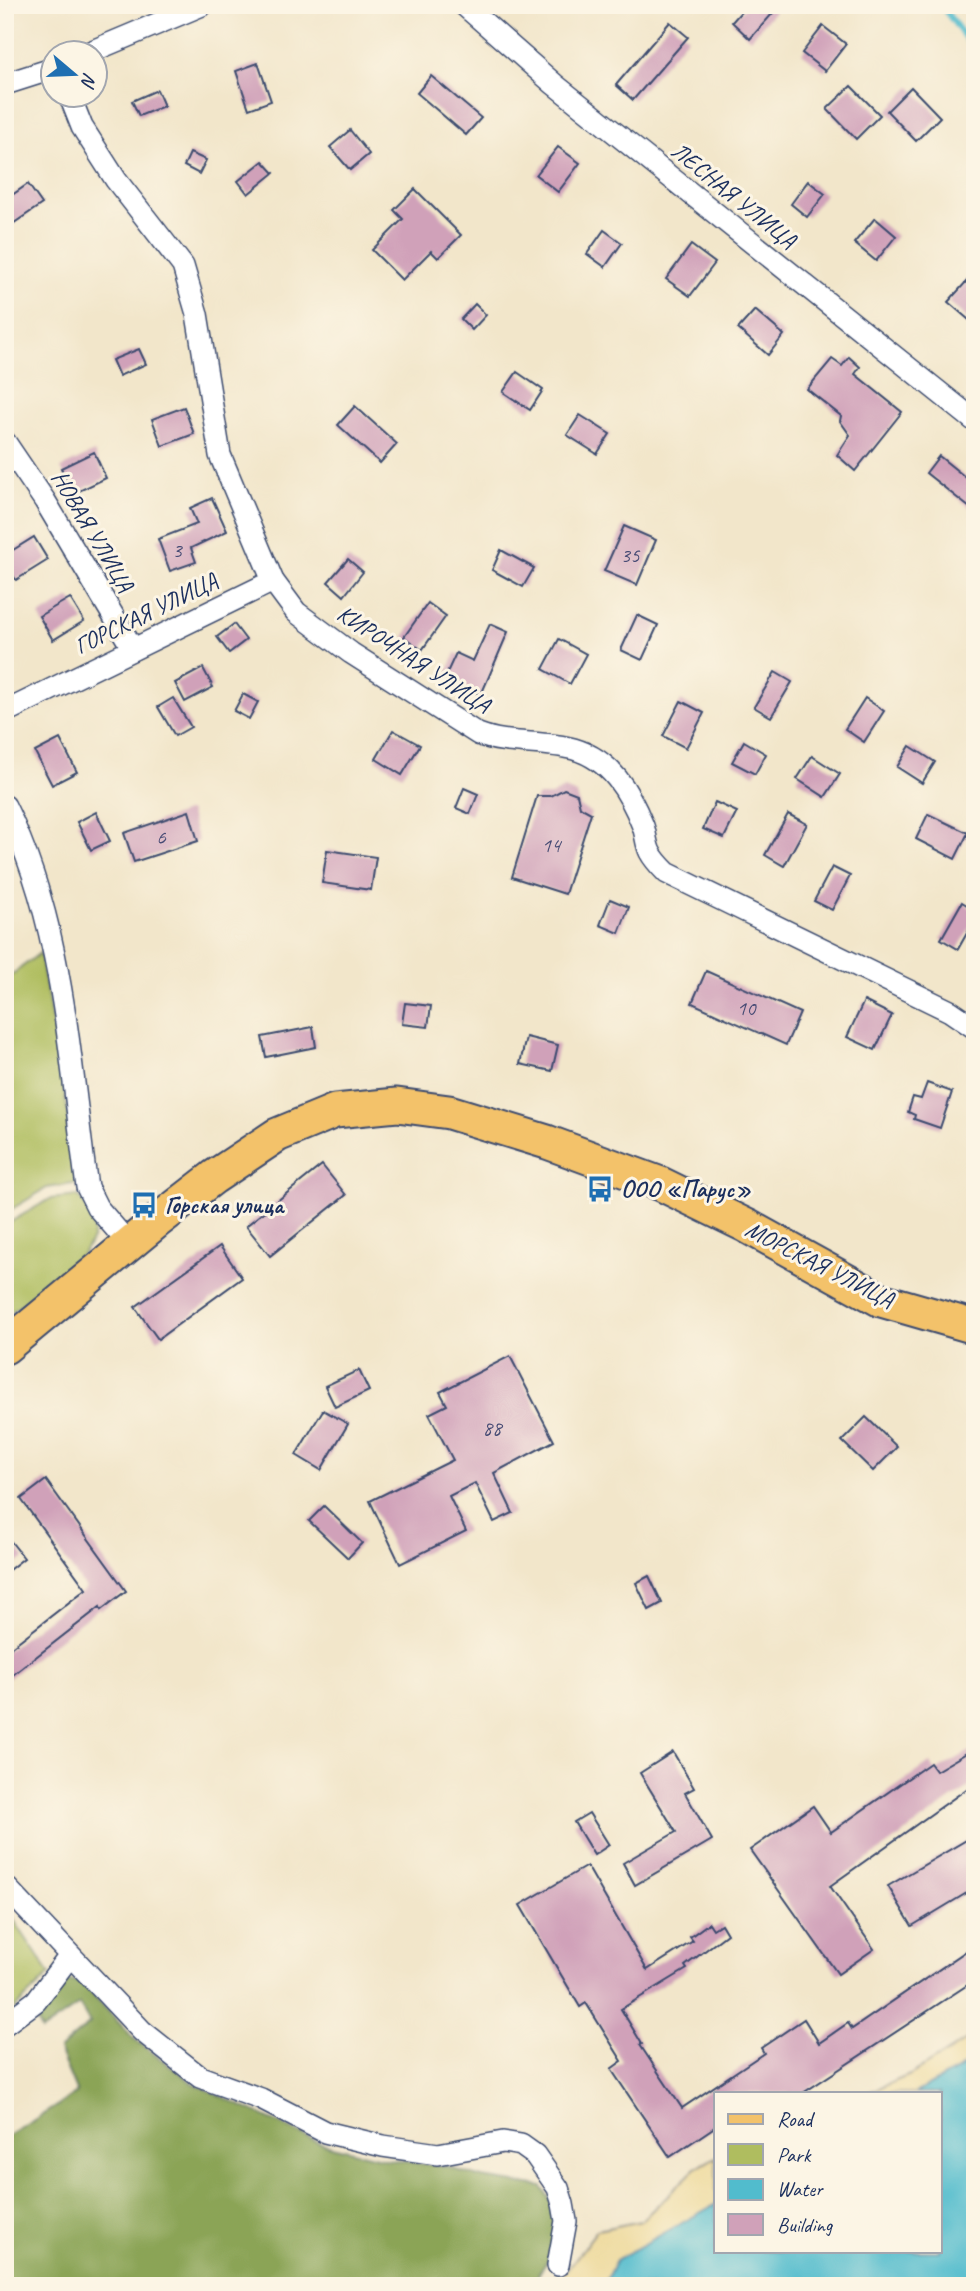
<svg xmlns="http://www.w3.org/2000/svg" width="980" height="2291" font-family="Caveat,sans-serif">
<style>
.green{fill:#afbd5f;stroke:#65765e;stroke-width:2}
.forest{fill:#8ba456;stroke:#536a5a;stroke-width:2}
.sand{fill:#eeda9e;stroke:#84847e;stroke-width:2}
.water{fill:#51bccd;stroke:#367696;stroke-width:2}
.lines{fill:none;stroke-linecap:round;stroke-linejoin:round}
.stream{stroke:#51bccd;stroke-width:6}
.building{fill:#d0a1b9}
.street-casing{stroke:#3b4a6e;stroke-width:24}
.primary-casing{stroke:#3b4a6e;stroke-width:37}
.street{stroke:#fff;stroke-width:21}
.primary{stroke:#f3c26a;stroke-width:33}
.labels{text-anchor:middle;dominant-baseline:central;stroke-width:6;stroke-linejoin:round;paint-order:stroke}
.number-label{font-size:21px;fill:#484c75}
.street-label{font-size:24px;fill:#1b2f5e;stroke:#fcf5e5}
.poi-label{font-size:24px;font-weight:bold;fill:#1b2f5e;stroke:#fcf5e5;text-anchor:start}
</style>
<rect width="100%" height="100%" fill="#fcf5e5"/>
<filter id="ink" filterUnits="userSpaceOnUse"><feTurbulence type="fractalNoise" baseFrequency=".0143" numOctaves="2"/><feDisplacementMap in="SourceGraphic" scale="14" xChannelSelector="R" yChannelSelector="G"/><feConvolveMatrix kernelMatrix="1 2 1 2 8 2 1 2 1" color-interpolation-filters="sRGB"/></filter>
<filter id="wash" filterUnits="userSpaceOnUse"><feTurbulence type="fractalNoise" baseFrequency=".00686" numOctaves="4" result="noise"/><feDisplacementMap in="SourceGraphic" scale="28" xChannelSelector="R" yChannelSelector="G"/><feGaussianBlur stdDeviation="1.57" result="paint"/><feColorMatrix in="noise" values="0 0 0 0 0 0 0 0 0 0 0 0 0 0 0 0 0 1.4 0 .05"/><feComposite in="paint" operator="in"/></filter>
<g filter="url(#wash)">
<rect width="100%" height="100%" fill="#f2e6ca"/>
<g class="green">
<polygon points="40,953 80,1183 47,1188 5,1213 5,980"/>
<path d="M78 1196C87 1206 96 1220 93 1235 88 1260 26 1300 5 1317V1225L50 1199Z"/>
<polygon points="5,1907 50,1974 5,2018"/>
</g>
<path class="forest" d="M66 1981 81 1982 134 2039 193 2083 320 2143 385 2159 447 2167 482 2178 542 2187C574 2234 559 2244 530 2286H5V2138L77 2093 59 2050 90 2023 79 2005 41 2031 32 2011Z"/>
<g class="sand">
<polygon points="975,2035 975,2060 915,2093 867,2093 910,2075"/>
<polygon points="716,2157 716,2204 616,2260 604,2286 531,2286 567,2270 597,2230 641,2221 696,2168"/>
</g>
<polygon class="water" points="975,2060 975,2286 604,2286 616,2260 716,2204 716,2251 940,2251 940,2093 915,2093"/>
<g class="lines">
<polyline class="stream" points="941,5 975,51"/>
</g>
<g id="blocks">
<g class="building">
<polygon points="747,5 780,5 750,39 732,22"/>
<polygon points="670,22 688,37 633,100 616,85"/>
<polygon points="823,26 846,44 825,71 802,53"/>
<polygon points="258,63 271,101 249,109 236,71"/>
<polygon points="431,76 481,118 466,135 417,93"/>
<polygon points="851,86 880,115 856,139 827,109"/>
<polygon points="911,87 940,117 916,141 887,111"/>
<polygon points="157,90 164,106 139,116 132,101"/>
<polygon points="350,130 369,154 350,170 330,147"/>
<polygon points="558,147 580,163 558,192 536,175"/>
<polygon points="190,153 206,160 199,174 184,166"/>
<polygon points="263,161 274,173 248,194 238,181"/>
<polygon points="808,181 825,194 807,217 791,204"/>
<polygon points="28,184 42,204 11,225 5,216 5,200"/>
<polygon points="415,189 461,235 438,258 431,251 402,280 372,250 403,219 394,210"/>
<polygon points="875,218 896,236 876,261 854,243"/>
<polygon points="604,230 622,243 605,267 587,254"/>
<polygon points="691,245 715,263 690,296 666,279"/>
<polygon points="975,272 975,325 948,302"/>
<polygon points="475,304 486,315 472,330 461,319"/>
<polygon points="755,310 784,335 768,355 738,329"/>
<polygon points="139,349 146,364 119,376 112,360"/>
<polygon points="849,357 860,367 855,374 902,412 855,471 837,455 850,435 840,421 841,416 807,389 832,359 842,366"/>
<polygon points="517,372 543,390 530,410 503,392"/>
<polygon points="355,406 397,444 380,463 338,425"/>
<polygon points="184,407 194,434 162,446 152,419"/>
<polygon points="580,415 610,434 597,454 567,435"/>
<polygon points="94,452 106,478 73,494 61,468"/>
<polygon points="939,456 975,485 975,512 926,473"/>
<polygon points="212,498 227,531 191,548 196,562 170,571 158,539 197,524 190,508"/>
<polygon points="624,526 656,540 637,585 604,571"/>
<polygon points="34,537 48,560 16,580 5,563 5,555"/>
<polygon points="501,550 534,568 523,587 492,570"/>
<polygon points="348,559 363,572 344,596 328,582"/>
<polygon points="70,598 84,621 53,640 39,616"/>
<polygon points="428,603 446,616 422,650 404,637"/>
<polygon points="637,615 658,625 642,660 621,650"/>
<polygon points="234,624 246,640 229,653 217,637"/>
<polygon points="490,624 508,632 481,695 444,679 456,653 473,661"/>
<polygon points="559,639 586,654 570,684 543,669"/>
<polygon points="203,668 213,687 185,702 175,683"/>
<polygon points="775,672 792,682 771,717 754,707"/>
<polygon points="243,694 258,702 249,719 234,711"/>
<polygon points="173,698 191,727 175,736 158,707"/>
<polygon points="865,698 884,711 864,742 845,729"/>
<polygon points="681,701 704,713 686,748 663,736"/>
<polygon points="393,730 420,745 402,775 376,759"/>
<polygon points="60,739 77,772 52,785 35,752"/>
<polygon points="744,741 766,754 755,774 732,762"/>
<polygon points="910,746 935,762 922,783 897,767"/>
<polygon points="812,756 840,774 825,797 797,779"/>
<polygon points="464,788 478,794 470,814 456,808"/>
<polygon points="564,789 577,794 580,807 591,813 565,894 512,877 537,796 551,796"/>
<polygon points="715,802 737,812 724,838 703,829"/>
<polygon points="189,811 198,841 134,862 124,833"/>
<polygon points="96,812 110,841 91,850 77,822"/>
<polygon points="788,814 807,824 784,866 765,855"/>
<polygon points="928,814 968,833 955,859 916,839"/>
<polygon points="327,850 376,857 371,890 322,883"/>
<polygon points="832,867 850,876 832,910 814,901"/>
<polygon points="610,899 629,907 619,933 600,925"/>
<polygon points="962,902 975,910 975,919 958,949 941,939"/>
<polygon points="706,971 800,1013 786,1045 692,1003"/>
<polygon points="864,1001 892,1015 875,1050 847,1037"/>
<polygon points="405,1003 431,1006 428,1027 402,1024"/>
<polygon points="313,1027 316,1047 266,1057 262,1037"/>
<polygon points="526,1037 558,1045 552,1071 520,1064"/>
<polygon points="927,1083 952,1092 940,1128 914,1119 915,1115 908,1112 913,1097 921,1099"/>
<polygon points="322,1165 346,1195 270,1256 246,1226"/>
<polygon points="220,1246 242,1278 158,1339 135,1307"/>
<polygon points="510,1356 554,1441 494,1473 513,1513 494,1522 475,1483 449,1496 466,1531 400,1564 370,1501 453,1460 429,1414 447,1405 440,1392"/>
<polygon points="359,1370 369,1391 335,1407 325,1386"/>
<polygon points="323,1410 348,1424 321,1470 296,1455"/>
<polygon points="866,1417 897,1447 873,1471 842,1441"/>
<polygon points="46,1480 126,1591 101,1610 100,1607 5,1681 5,1652 86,1589 21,1499"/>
<polygon points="324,1506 362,1543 348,1558 309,1521"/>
<polygon points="5,1534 24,1558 5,1573"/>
<polygon points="649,1576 662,1603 649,1610 636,1583"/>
<polygon points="975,1748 975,1783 830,1886 874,1949 838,1974 750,1850 813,1806 831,1832 930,1763 936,1771"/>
<polygon points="673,1752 694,1788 685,1793 712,1840 635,1885 623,1863 676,1832 640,1773"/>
<polygon points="589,1813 609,1845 594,1855 574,1822"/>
<polygon points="975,1835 975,1888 912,1926 888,1886"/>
<polygon points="587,1866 647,1970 693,1941 690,1937 709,1923 713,1929 721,1924 727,1934 685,1966 687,1969 621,2009 642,2044 640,2045 682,2108 764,2053 761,2048 804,2019 819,2043 848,2023 852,2029 975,1945 975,1980 803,2093 716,2093 716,2126 670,2157 611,2069 622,2061 586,2003 580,2007 520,1905"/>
</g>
</g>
</g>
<g filter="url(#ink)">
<use href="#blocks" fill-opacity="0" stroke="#3b4a6e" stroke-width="2"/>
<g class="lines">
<g class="street-casing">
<g id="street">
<polyline points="464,5 554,84 975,421"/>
<polyline points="90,52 202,5"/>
<polyline points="5,84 52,69"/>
<path d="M69 94 82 127 116 180 183 266 197 314 220 455 273 581 296 612 351 653 478 734C508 746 542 740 574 749 611 760 629 791 643 826 646 834 646 844 650 852 654 860 661 867 667 873L950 1011 975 1028"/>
<polyline points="5,442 45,501 133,649"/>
<polyline points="5,712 273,581"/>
<path d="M5 806C64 924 69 1059 87 1187L97 1207 129 1244"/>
<polyline points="5,1886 142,2031 200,2077 261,2099 325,2132 383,2146 438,2154 503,2142 521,2145 535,2155 558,2188 563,2204 566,2221 558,2265"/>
<polyline points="5,2024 36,2001 69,1957"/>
</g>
</g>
<g class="primary-casing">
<polyline id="primary" points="5,1347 156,1222 214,1177 277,1135 335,1111 397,1105 449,1112 547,1142 661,1184 747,1226 881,1300 975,1327"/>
</g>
<use href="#street" class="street"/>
<use href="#primary" class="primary"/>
</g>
</g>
<defs>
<g id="bus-bare" transform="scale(2.1)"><path d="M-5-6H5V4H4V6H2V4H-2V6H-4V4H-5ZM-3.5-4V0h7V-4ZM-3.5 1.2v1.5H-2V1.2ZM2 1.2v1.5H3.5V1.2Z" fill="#1f6fb2" stroke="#fcf5e5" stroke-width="2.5" paint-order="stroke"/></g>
</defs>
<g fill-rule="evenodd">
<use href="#bus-bare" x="600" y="1189"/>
<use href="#bus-bare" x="144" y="1205"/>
</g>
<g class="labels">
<g class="number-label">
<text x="177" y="550">3</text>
<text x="630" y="555">35</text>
<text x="161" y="837">6</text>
<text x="551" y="845">14</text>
<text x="746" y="1008">10</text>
<text x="492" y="1428">88</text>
</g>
<g class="street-label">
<text transform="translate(734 195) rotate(39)">ЛЕСНАЯ УЛИЦА</text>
<text transform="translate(93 531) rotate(59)">НОВАЯ УЛИЦА</text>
<text transform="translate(146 613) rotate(-26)">ГОРСКАЯ УЛИЦА</text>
<text transform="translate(414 659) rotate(33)">КИРОЧНАЯ УЛИЦА</text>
<text transform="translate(820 1264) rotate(27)">МОРСКАЯ УЛИЦА</text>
</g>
<g class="poi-label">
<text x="621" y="1189">ООО «Парус»</text>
<text x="165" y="1205">Горская улица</text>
</g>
</g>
<rect width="980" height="2291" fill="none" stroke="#fcf5e5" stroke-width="28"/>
<rect x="714" y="2092" width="228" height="161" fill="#fcf5e5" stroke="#a2a6af" stroke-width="2"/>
<rect x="728" y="2114" width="35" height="10" fill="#f3c26a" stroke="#a2a6af" stroke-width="2"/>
<text x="777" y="2126" font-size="21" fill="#1b2f5e">Road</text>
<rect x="728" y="2144" width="35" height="21" fill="#afbd5f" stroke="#a2a6af" stroke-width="2"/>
<text x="777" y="2162" font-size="21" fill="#1b2f5e">Park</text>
<rect x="728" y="2179" width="35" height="21" fill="#51bccd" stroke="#a2a6af" stroke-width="2"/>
<text x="777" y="2196" font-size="21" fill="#1b2f5e">Water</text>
<rect x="728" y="2214" width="35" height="21" fill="#d0a1b9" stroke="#a2a6af" stroke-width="2"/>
<text x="777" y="2232" font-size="21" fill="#1b2f5e">Building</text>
<g transform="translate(74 74) rotate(109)"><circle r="33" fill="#fcf5e5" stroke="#a2a6af" stroke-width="2"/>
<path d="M0-5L12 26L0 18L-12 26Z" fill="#1f6fb2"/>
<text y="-10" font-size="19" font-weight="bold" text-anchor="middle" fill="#1b2f5e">N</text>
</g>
</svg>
